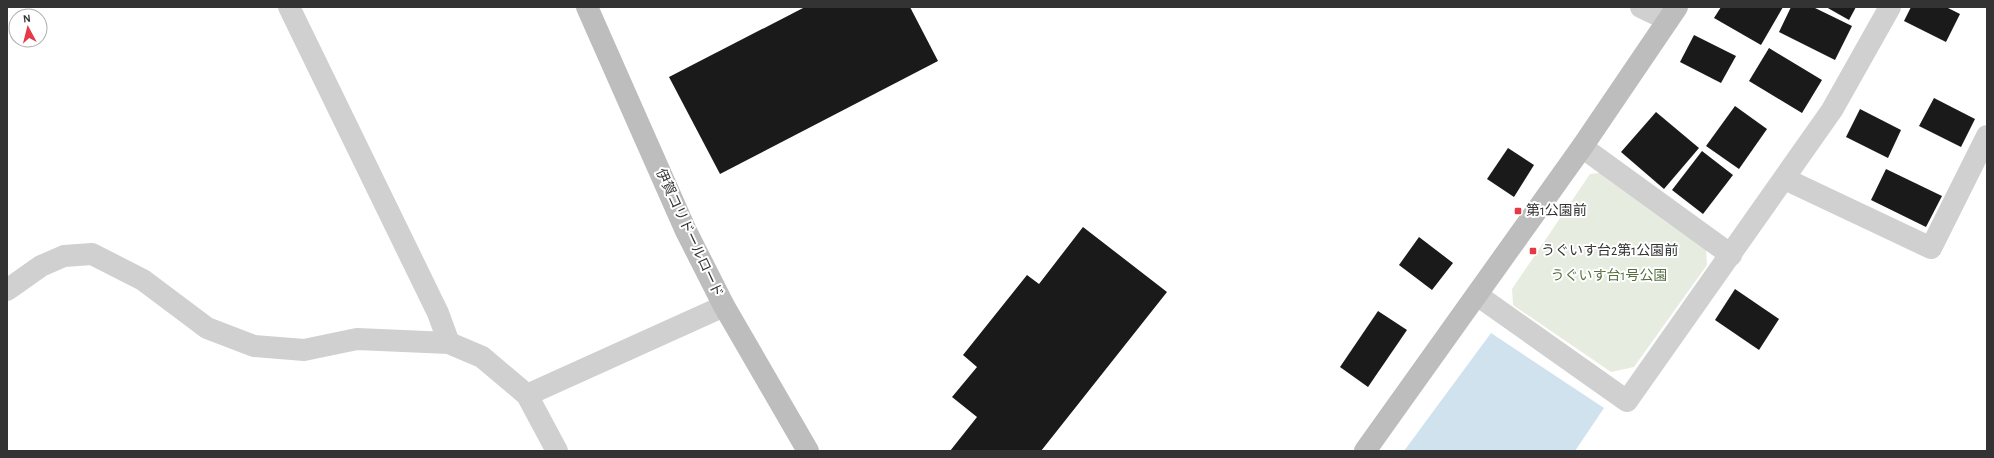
<svg xmlns="http://www.w3.org/2000/svg" width="1994" height="458" font-family="'Alegreya Sans','Noto Sans JP',sans-serif">
<style>
.green{fill:#e6ecdf}
.water{fill:#cfe2ee}
.building{fill:#1a1a1a}
.lines{fill:none;stroke-linecap:round;stroke-linejoin:round}
.street{stroke:#d0d0d0;stroke-width:22}
.secondary{stroke:#bdbdbd;stroke-width:22}
.poi-dot{fill:#e63946;stroke:#fff;stroke-width:1.5}
.labels{text-anchor:middle;dominant-baseline:central;stroke-width:4;stroke-linejoin:round;paint-order:stroke}
.poi-label{font-size:14px;fill:#333;stroke:#fff;text-anchor:start}
.street-label{font-size:14px;fill:#333;stroke:#fff}
.park-label{font-size:14px;fill:#56703f;stroke:#fff}
</style>
<rect width="100%" height="100%" fill="#fff"/>
<polygon class="green" points="1600,173 1706,248 1707,265 1634,367 1611,372 1513,305 1512,289 1590,174"/>
<polygon class="water" points="1491,333 1604,408 1575,451 1404,451"/>
<g class="building">
<polygon points="805,7 910,7 938,61 720,174 669,77"/>
<polygon points="1721,7 1783,7 1761,45 1714,18"/>
<polygon points="1791,7 1813,7 1852,26 1835,60 1779,32"/>
<polygon points="1826,7 1856,7 1849,20"/>
<polygon points="1911,7 1946,7 1960,14 1946,42 1904,21"/>
<polygon points="1694,35 1736,56 1721,83 1680,62"/>
<polygon points="1769,48 1822,80 1802,113 1749,81"/>
<polygon points="1934,98 1975,119 1961,147 1919,126"/>
<polygon points="1735,106 1767,129 1739,169 1706,146"/>
<polygon points="1860,109 1901,130 1888,158 1846,137"/>
<polygon points="1656,112 1699,148 1664,189 1621,152"/>
<polygon points="1508,148 1534,165 1514,197 1487,179"/>
<polygon points="1702,151 1733,175 1703,214 1672,190"/>
<polygon points="1886,169 1942,196 1926,227 1871,200"/>
<polygon points="1083,227 1167,292 1041,451 950,451 977,417 952,397 977,367 963,355 1027,275 1039,284"/>
<polygon points="1419,237 1453,263 1432,290 1399,265"/>
<polygon points="1735,289 1779,319 1759,350 1715,320"/>
<polygon points="1378,311 1407,330 1368,387 1340,367"/>
</g>
<g class="lines">
<g class="street">
<polyline points="289,7 438,313 449,343"/>
<polyline points="1641,7 1668,20"/>
<polyline points="1582,147 1731,255"/>
<polyline points="1785,179 1931,248 1987,136"/>
<polyline points="7,290 41,266 64,256 92,254 143,280 207,328 254,346 304,350 357,339 449,343 482,357 527,395 557,451"/>
<polyline points="1477,295 1627,401 1832,110 1890,7"/>
<polyline points="527,395 724,306"/>
</g>
<g class="secondary">
<polyline points="587,7 686,231 724,306 808,451"/>
<polyline points="1365,451 1582,147 1677,7"/>
</g>
</g>
<g class="poi-dot">
<rect x="1514" y="207" width="8" height="8" rx="2"/>
<rect x="1529" y="247" width="8" height="8" rx="2"/>
</g>
<g class="labels">
<g class="poi-label">
<text x="1526" y="211">第1公園前</text>
<text x="1541" y="251">うぐいす台2第1公園前</text>
</g>
<g class="street-label">
<text transform="translate(689 233) rotate(65)">伊賀コリドールロード</text>
</g>
<g class="park-label">
<text x="1609" y="276">うぐいす台1号公園</text>
</g>
</g>
<rect width="1994" height="458" fill="none" stroke="#333333" stroke-width="16"/>
<g transform="translate(28 28) rotate(353)"><circle r="19" fill="#ffffff" stroke="#adadad"/>
<path d="M0-3L7 15L0 10L-7 15Z" fill="#e63946"/>
<text y="-6" font-size="11" font-weight="bold" text-anchor="middle" fill="#333333">N</text>
</g>
</svg>
